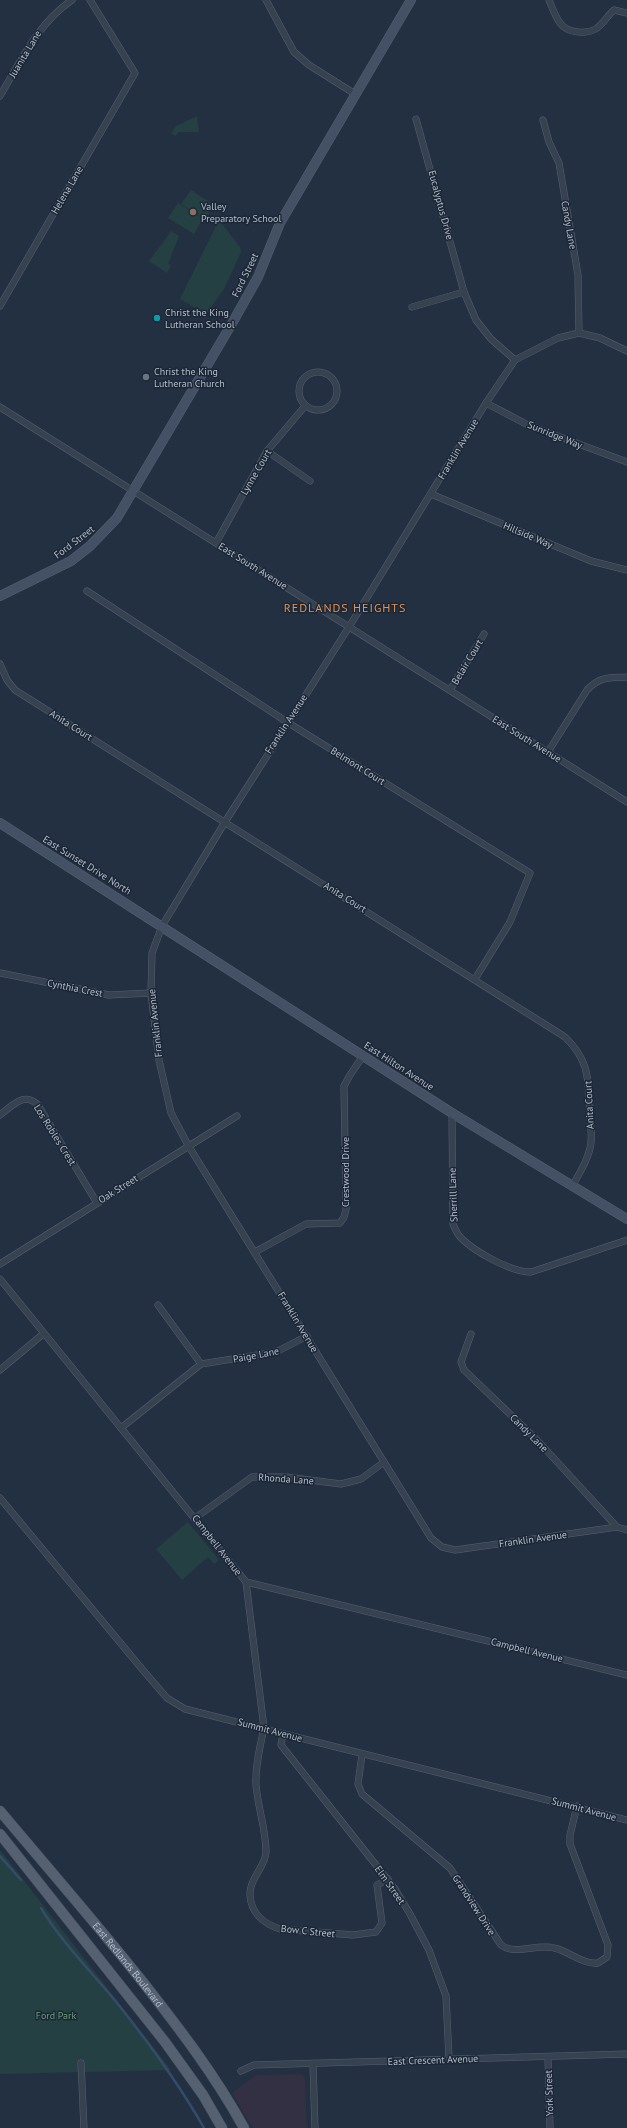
<svg xmlns="http://www.w3.org/2000/svg" width="627" height="2128" font-family="'PT Sans',sans-serif">
<style>
.medical{fill:#323042}
.green{fill:#244043}
.lines{fill:none;stroke-linecap:round;stroke-linejoin:round}
.stream{stroke:#344c6a;stroke-width:2.5}
.street-casing{stroke:#55606f;stroke-width:7}
.secondary-casing{stroke:#55606f;stroke-width:10}
.primary-casing{stroke:#404b5a;stroke-width:11}
.street{stroke:#374251;stroke-width:6}
.secondary{stroke:#445165;stroke-width:9}
.primary{stroke:#556171;stroke-width:10}
.education-dot{fill:#8d6e63;stroke:#1c2736;stroke-width:1.5}
.culture-dot{fill:#0f9aa8;stroke:#1c2736;stroke-width:1.5}
.worship-dot{fill:#6b7280;stroke:#1c2736;stroke-width:1.5}
.labels{text-anchor:middle;dominant-baseline:central;stroke-width:3;stroke-linejoin:round;paint-order:stroke}
.street-label{font-size:10px;fill:#b3bdcc;stroke:#1c2736}
.poi-label{font-size:10px;fill:#b3bdcc;stroke:#1c2736;text-anchor:start}
.park-label{font-size:10px;fill:#689f74;stroke:#1c2736}
.quarter-label{font-size:12px;letter-spacing:1px;fill:#e0925a;stroke:#1c2736}
</style>
<rect width="100%" height="100%" fill="#223042"/>
<polygon class="medical" points="300,2074 304,2076 305,2080 307,2128 253,2128 232,2093 256,2075"/>
<g class="green">
<polygon points="197,116 199,132 178,132 176,136 171,133 176,126"/>
<polygon points="191,190 214,205 205,220 181,204"/>
<polygon points="178,203 203,219 194,234 168,218"/>
<polygon points="219,220 240,247 241,252 224,289 206,314 180,299"/>
<path d="M171 231 179 236 168 264 171 265 167 273 149 261C156 251 164 242 171 231Z"/>
<polygon points="188,1522 219,1560 214,1564 208,1557 182,1580 156,1549"/>
<polygon points="0,1850 171,2070 0,2074"/>
</g>
<g class="lines">
<g class="stream">
<polyline points="0,1856 21,1880"/>
<path d="M41 1908C62 1943 92 1972 117 2003 149 2043 179 2084 204 2128"/>
</g>
<g class="street-casing">
<g id="street">
<polyline points="266,0 294,52 309,65 355,94"/>
<path d="M549 0C552 7 555 16 560 23 567 33 587 35 597 28 603 24 608 15 614 10L627 13"/>
<path d="M0 96C21 61 37 24 72 0"/>
<polyline points="416,119 464,292 476,320 491,339 515,360"/>
<polyline points="543,120 549,142 559,163 578,275 579,333"/>
<polyline points="0,306 135,73 90,0"/>
<polyline points="412,307 464,292"/>
<polyline points="627,351 600,338 579,333 558,338 515,360 486,403 349,627 225,822 162,926 152,953 151,993 159,1060 171,1113 188,1145 431,1538 442,1547 455,1550 617,1527 627,1530"/>
<circle cx="318" cy="391" r="19"/>
<polyline points="486,403 528,425 627,462"/>
<polyline points="0,407 627,802"/>
<polyline points="267,451 310,481"/>
<polyline points="431,494 591,561 627,570"/>
<polyline points="216,543 267,451 305,406"/>
<polyline points="87,591 287,722 530,873 510,922 475,979"/>
<path d="M0 664 7 680 15 690 565 1037C590 1061 588 1080 590 1112 590 1122 592 1133 591 1143 589 1158 580 1172 573 1185"/>
<polyline points="450,690 484,634"/>
<path d="M548 752 587 690C600 676 609 678 627 677"/>
<polyline points="0,973 109,995 151,993"/>
<path d="M452 1113 453 1224C455 1229 457 1234 461 1238 475 1252 511 1272 531 1272L627 1240"/>
<path d="M0 1115C12 1106 24 1091 38 1105L97 1203"/>
<polyline points="255,1252 306,1224 340,1223 344,1217 346,1209 344,1086 350,1075 363,1056"/>
<polyline points="0,1264 237,1116"/>
<polyline points="0,1279 246,1582 627,1675"/>
<polyline points="158,1305 201,1364"/>
<polyline points="471,1334 461,1362 464,1370 537,1440 617,1527"/>
<polyline points="0,1370 43,1334"/>
<polyline points="121,1428 201,1364 276,1352 307,1336"/>
<polyline points="0,1498 142,1669 167,1698 185,1709 627,1820"/>
<polyline points="195,1518 252,1477 286,1477 341,1484 361,1479 384,1462"/>
<path d="M246 1582 264 1728C260 1746 255 1767 256 1785 258 1808 266 1830 266 1852 266 1866 249 1879 250 1895 251 1913 264 1924 280 1929L353 1935 376 1932 382 1923 377 1885 388 1879"/>
<polyline points="283,1734 281,1745 395,1889 410,1914 429,1950 446,1996 449,2059"/>
<path d="M362 1755 358 1784 362 1794 450 1868 501 1945C516 1956 537 1943 554 1948 569 1951 583 1965 598 1963L607 1957 608 1945 570 1844V1835L577 1806"/>
<polyline points="548,2057 550,2128"/>
<polyline points="81,2063 84,2128"/>
<polyline points="313,2064 315,2128"/>
<polyline points="241,2071 254,2065 627,2054"/>
</g>
</g>
<g class="secondary-casing">
<g id="secondary">
<polyline points="0,596 71,561 90,546 117,518 234,320 258,277 280,223 411,0"/>
<polyline points="0,823 452,1113 627,1219"/>
</g>
</g>
<g class="primary-casing">
<g id="primary">
<path id="s1" d="M0 1811C47 1867 96 1923 142 1981 179 2028 215 2075 244 2128"/>
<polyline points="0,1834 165,2042 203,2095 222,2128"/>
</g>
</g>
<use href="#street" class="street"/>
<use href="#secondary" class="secondary"/>
<use href="#primary" class="primary"/>
</g>
<circle class="education-dot" cx="193" cy="212" r="4"/>
<circle class="culture-dot" cx="157" cy="318" r="4"/>
<circle class="worship-dot" cx="146" cy="377" r="4"/>
<g class="labels">
<g class="street-label">
<text transform="translate(25 54) rotate(-59)">Juanita Lane</text>
<text transform="translate(67 190) rotate(-60)">Helena Lane</text>
<text transform="translate(441 205) rotate(75)">Eucalyptus Drive</text>
<text transform="translate(569 225) rotate(80)">Candy Lane</text>
<text transform="translate(245 275) rotate(-64)">Ford Street</text>
<text transform="translate(555 435) rotate(22)">Sunridge Way</text>
<text transform="translate(458 449) rotate(-59)">Franklin Avenue</text>
<text transform="translate(256 472) rotate(-60)">Lynne Court</text>
<text transform="translate(528 535) rotate(23)">Hillside Way</text>
<text transform="translate(74 542) rotate(-37)">Ford Street</text>
<text transform="translate(253 566) rotate(32)">East South Avenue</text>
<text transform="translate(467 662) rotate(-59)">Belair Court</text>
<text transform="translate(286 724) rotate(-57)">Franklin Avenue</text>
<text transform="translate(71 725) rotate(32)">Anita Court</text>
<text transform="translate(527 739) rotate(32)">East South Avenue</text>
<text transform="translate(358 766) rotate(32)">Belmont Court</text>
<text transform="translate(87 865) rotate(32)">East Sunset Drive North</text>
<text transform="translate(345 897) rotate(32)">Anita Court</text>
<text transform="translate(75 988) rotate(11)">Cynthia Crest</text>
<text transform="translate(155 1023) rotate(-96)">Franklin Avenue</text>
<text transform="translate(399 1066) rotate(33)">East Hilton Avenue</text>
<text transform="translate(589 1105) rotate(-93)">Anita Court</text>
<text transform="translate(55 1135) rotate(58)">Los Robles Crest</text>
<text transform="translate(345 1172) rotate(-90)">Crestwood Drive</text>
<text transform="translate(118 1189) rotate(-32)">Oak Street</text>
<text transform="translate(453 1195) rotate(-92)">Sherrill Lane</text>
<text transform="translate(298 1322) rotate(59)">Franklin Avenue</text>
<text transform="translate(256 1355) rotate(-11)">Paige Lane</text>
<text transform="translate(529 1433) rotate(45)">Candy Lane</text>
<text transform="translate(286 1479) rotate(4)">Rhonda Lane</text>
<text transform="translate(533 1539) rotate(-8)">Franklin Avenue</text>
<text transform="translate(217 1545) rotate(52)">Campbell Avenue</text>
<text transform="translate(527 1650) rotate(14)">Campbell Avenue</text>
<text transform="translate(270 1730) rotate(15)">Summit Avenue</text>
<text transform="translate(584 1809) rotate(15)">Summit Avenue</text>
<text transform="translate(390 1885) rotate(55)">Elm Street</text>
<text transform="translate(474 1905) rotate(57)">Grandview Drive</text>
<text transform="translate(308 1931) rotate(6)">Bow C Street</text>
<text stroke="none"><textPath href="#s1" startOffset="200">East Redlands Boulevard</textPath></text>
<text transform="translate(433 2060) rotate(-2)">East Crescent Avenue</text>
<text transform="translate(549 2093) rotate(-92)">York Street</text>
</g>
<g class="poi-label">
<text x="201" y="206">Valley<tspan x="201" dy="12">Preparatory School</tspan></text>
<text x="165" y="312">Christ the King<tspan x="165" dy="12">Lutheran School</tspan></text>
<text x="154" y="371">Christ the King<tspan x="154" dy="12">Lutheran Church</tspan></text>
</g>
<g class="park-label">
<text x="56" y="2015">Ford Park</text>
</g>
<g class="quarter-label">
<text x="345" y="607">REDLANDS HEIGHTS</text>
</g>
</g>
</svg>
